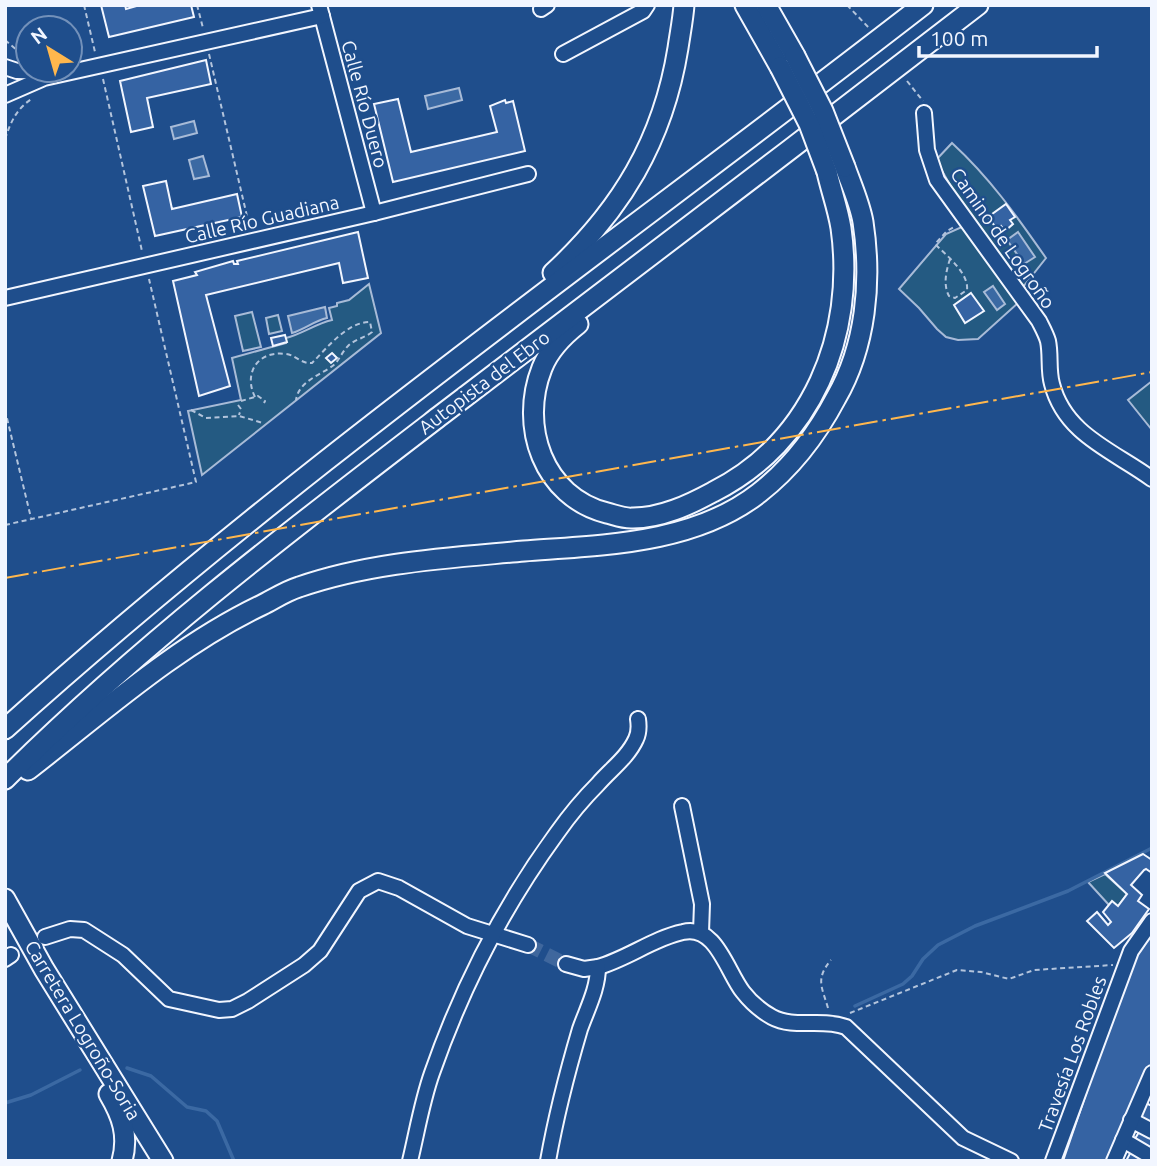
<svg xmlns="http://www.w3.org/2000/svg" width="1157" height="1166" font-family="Ubuntu,sans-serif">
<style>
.green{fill:#245a82;stroke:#a8bbd7;stroke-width:2}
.water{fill:#3b69a3;stroke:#a8bbd7;stroke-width:2}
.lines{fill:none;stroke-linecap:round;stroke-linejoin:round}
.stream{stroke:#3b69a3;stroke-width:3.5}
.building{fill:#3563a3;stroke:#f2f6ff;stroke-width:2}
.minor-tunnel{stroke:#3f679d;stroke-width:14;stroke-dasharray:14 7;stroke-linecap:butt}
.minor-casing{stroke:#f2f6ff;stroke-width:18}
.highway-casing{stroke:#f2f6ff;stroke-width:23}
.path{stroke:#b3c4dc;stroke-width:2;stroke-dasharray:5 3.5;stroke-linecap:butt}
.minor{stroke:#1f4e8c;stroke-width:14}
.highway{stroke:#1f4e8c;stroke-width:19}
.highway-bridge-casing{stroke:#f2f6ff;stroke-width:23;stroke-linecap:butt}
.highway-bridge{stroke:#1f4e8c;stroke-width:19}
.power{stroke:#ffb74d;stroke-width:2;stroke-dasharray:24 5 3.5 5;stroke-linecap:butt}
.labels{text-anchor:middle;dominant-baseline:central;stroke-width:5;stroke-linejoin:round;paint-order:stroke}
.street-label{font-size:19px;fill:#f2f6ff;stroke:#1f4e8c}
</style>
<rect width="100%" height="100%" fill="#1f4e8c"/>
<g class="green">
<path d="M952 143C990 178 1016 215 1046 258L1023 287 954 192 936 160Z"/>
<polygon points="964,226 1018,303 978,339 958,340 946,337 937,329 919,308 899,289 946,234"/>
<path d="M369 284 381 333 202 475 188 411 241 400 232 358 286 343V338C302 334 315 324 332 320L329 308 337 306V303L349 300Z"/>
<polygon points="252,312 261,347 243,351 235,316"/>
<polygon points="278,315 282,331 269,334 266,318"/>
<polygon points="1152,381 1152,430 1128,400"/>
<polygon points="1105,874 1127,894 1118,906 1109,905 1088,882"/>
</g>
<g class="water">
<polygon points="459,88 462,100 428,109 425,96"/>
<polygon points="194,121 197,133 174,139 171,127"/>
<polygon points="203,156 209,176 194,179 189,160"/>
<polygon points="1018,232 1035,257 1024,264 1007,240"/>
<polygon points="993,286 1005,304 997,310 984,292"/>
<path d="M325 307 327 318C314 321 305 329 292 333L288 316Z"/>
</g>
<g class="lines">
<g class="stream">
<polyline points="855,1006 903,984 912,976 923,959 938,945 975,926 1068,891 1152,848"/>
<polyline points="127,1068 151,1076 187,1107 206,1111 217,1121 234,1161"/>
<polyline points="5,1103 31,1095 80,1070"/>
</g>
</g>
<g class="building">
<polygon points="101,5 125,5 126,9 140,5 191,5 194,17 109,37"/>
<polygon points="206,60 211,84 147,98 153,127 131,132 120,81"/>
<polygon points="398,99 411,152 497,132 490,106 505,100 506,103 513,101 525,151 393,182 374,104"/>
<polygon points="166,181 172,209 237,194 242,217 155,236 143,186"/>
<polygon points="1006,204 1015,217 1010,220 1013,224 1005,231 1001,226 997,229 988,217"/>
<polygon points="358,232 368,278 343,283 339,263 206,295 230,386 199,396 173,281 197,275 195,272 233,261 234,264 238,264 237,261"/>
<polygon points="971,293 984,311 965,323 954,305"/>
<polygon points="285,335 287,342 273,346 271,338"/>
<polygon points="332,353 337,358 331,363 326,358"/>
<polygon points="1143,854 1152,860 1152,873 1146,869 1144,870 1131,885 1142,895 1138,901 1149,909 1132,933 1114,948 1087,921 1097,912 1108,925 1111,922 1103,912 1112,901 1118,906 1127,894 1105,873"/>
<polygon points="1152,936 1152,1068 1110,1161 1063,1161 1134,954"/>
<polygon points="1146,1103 1152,1106 1152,1129 1138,1122"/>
<polygon points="1142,1127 1152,1132 1152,1154 1133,1142"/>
<polygon points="1133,1148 1152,1161 1126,1161"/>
</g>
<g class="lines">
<polyline class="minor-tunnel" points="528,945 566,964"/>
<g class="minor-casing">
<g id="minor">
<polyline points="319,5 374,213"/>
<polyline points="541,9 547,5"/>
<polyline points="563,54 643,11 647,5"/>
<polyline points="5,67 17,71 49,72"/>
<polyline points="5,95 44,78 322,16"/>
<path d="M924 113 927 150 937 180 1039 321C1042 327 1046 334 1048 341 1051 355 1048 370 1052 384 1065 435 1114 451 1152 479"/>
<polyline points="5,298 374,213 528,174"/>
<polyline points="682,806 702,904 701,932"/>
<polyline points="45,937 70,929 84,930 123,955 169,999 219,1010 232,1009 248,1001 304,965 320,951 359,891 378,881 399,888 467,926 528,945"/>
<polyline points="5,959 11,955"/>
<path d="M566 964 584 969 598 967C627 959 654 938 683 932 716 924 727 972 743 992 750 1001 761 1011 772 1017 794 1029 822 1018 846 1027L963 1138 1011 1161"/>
<polyline points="1131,1120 1152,1131"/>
<polyline points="1123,1140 1152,1157"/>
<path d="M410 1161C417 1132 422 1101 432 1073 462 987 503 907 557 833 569 816 583 799 598 784 610 770 628 757 636 739 639 733 639 726 638 719"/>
<path d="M548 1161C556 1116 567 1073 580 1029 587 1009 598 989 598 967"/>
<polyline points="1053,1161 1131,951 1152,921"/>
<polyline points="1114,1161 1152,1073"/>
</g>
</g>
<g class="highway-casing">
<g id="highway">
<polyline points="745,5 780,67"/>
<polyline points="766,5 795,56"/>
<path d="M553 273C621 210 663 141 678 48 680 34 683 19 684 5"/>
<path d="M578 324C564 335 549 350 542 368 519 426 543 497 607 513 615 515 625 519 633 518 661 518 689 505 713 492 812 442 856 335 841 228 838 209 831 190 827 172"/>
<path d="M5 729C295 468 615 244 923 5"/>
<path d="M28 770C103 712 176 646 262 605 274 599 286 591 299 587 371 562 449 558 524 551 603 545 694 544 759 493 791 468 817 434 836 398 866 346 872 281 863 222 860 204 851 184 845 167"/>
<path d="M5 779C140 645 291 530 441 415 620 278 800 143 978 5"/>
<polyline points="5,899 44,969 163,1161"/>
<path d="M109 1094C122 1116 129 1135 122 1161"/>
</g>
</g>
<g class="path">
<polyline points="84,5 95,52"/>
<polyline points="197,5 203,28"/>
<polyline points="847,5 869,28"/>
<polyline points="5,40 18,51 28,54"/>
<polyline points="209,54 250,229"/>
<polyline points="103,79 142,251"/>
<polyline points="907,81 923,101"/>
<path d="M5 139C11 121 17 108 33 98"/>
<path d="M950 259C946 271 943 285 949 296L955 298 967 290C969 273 946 255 935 244L947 231 956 226"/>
<path d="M255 397C243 373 258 350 286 354 296 355 301 364 312 363 327 348 347 322 370 322L372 332C365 338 355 339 348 346 343 351 340 358 335 364 322 375 299 380 296 400"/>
<polyline points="241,401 258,396 265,401 264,403"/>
<polyline points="238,405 241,409 239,415"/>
<polyline points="5,410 31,518"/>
<polyline points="191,410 206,418 239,416 263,423"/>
<polyline points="5,525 196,482 149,279"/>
<path d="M828 1008C822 987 815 979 831 960"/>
<polyline points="850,1013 957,970 981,972 1009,979 1034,970 1113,965"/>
</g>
<use href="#minor" class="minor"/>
<use href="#highway" class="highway"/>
<g class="highway-bridge-casing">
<g id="highway-bridge">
<polyline points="795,56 823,111 845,167"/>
<polyline points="780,67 809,124 827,172"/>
</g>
</g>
<use href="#highway-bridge" class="highway-bridge"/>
<polyline class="power" points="5,578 1152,372"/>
</g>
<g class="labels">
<g class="street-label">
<text transform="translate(365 104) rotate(75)">Calle Río Duero</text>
<text transform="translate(262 219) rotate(-13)">Calle Río Guadiana</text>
<text transform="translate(1003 238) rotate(55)">Camino de Logroño</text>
<text transform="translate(484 382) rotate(-37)">Autopista del Ebro</text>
<text transform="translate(83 1030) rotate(59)">Carretera Logroño-Soria</text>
<text transform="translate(1072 1054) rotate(-70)">Travesía Los Robles</text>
</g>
</g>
<rect width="1157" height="1166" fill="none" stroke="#f2f6ff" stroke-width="14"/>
<g transform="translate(49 49) rotate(323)"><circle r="33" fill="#1f4e8c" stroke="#7391ba" stroke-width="2"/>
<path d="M0-5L12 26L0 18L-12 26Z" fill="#ffb74d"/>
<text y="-10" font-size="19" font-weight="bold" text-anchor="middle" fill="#f2f6ff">N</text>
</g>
<path d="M919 46v10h178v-10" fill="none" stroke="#f2f6ff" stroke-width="3.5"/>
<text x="930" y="46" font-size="21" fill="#f2f6ff" stroke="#1f4e8c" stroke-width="5" paint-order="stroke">100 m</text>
</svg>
